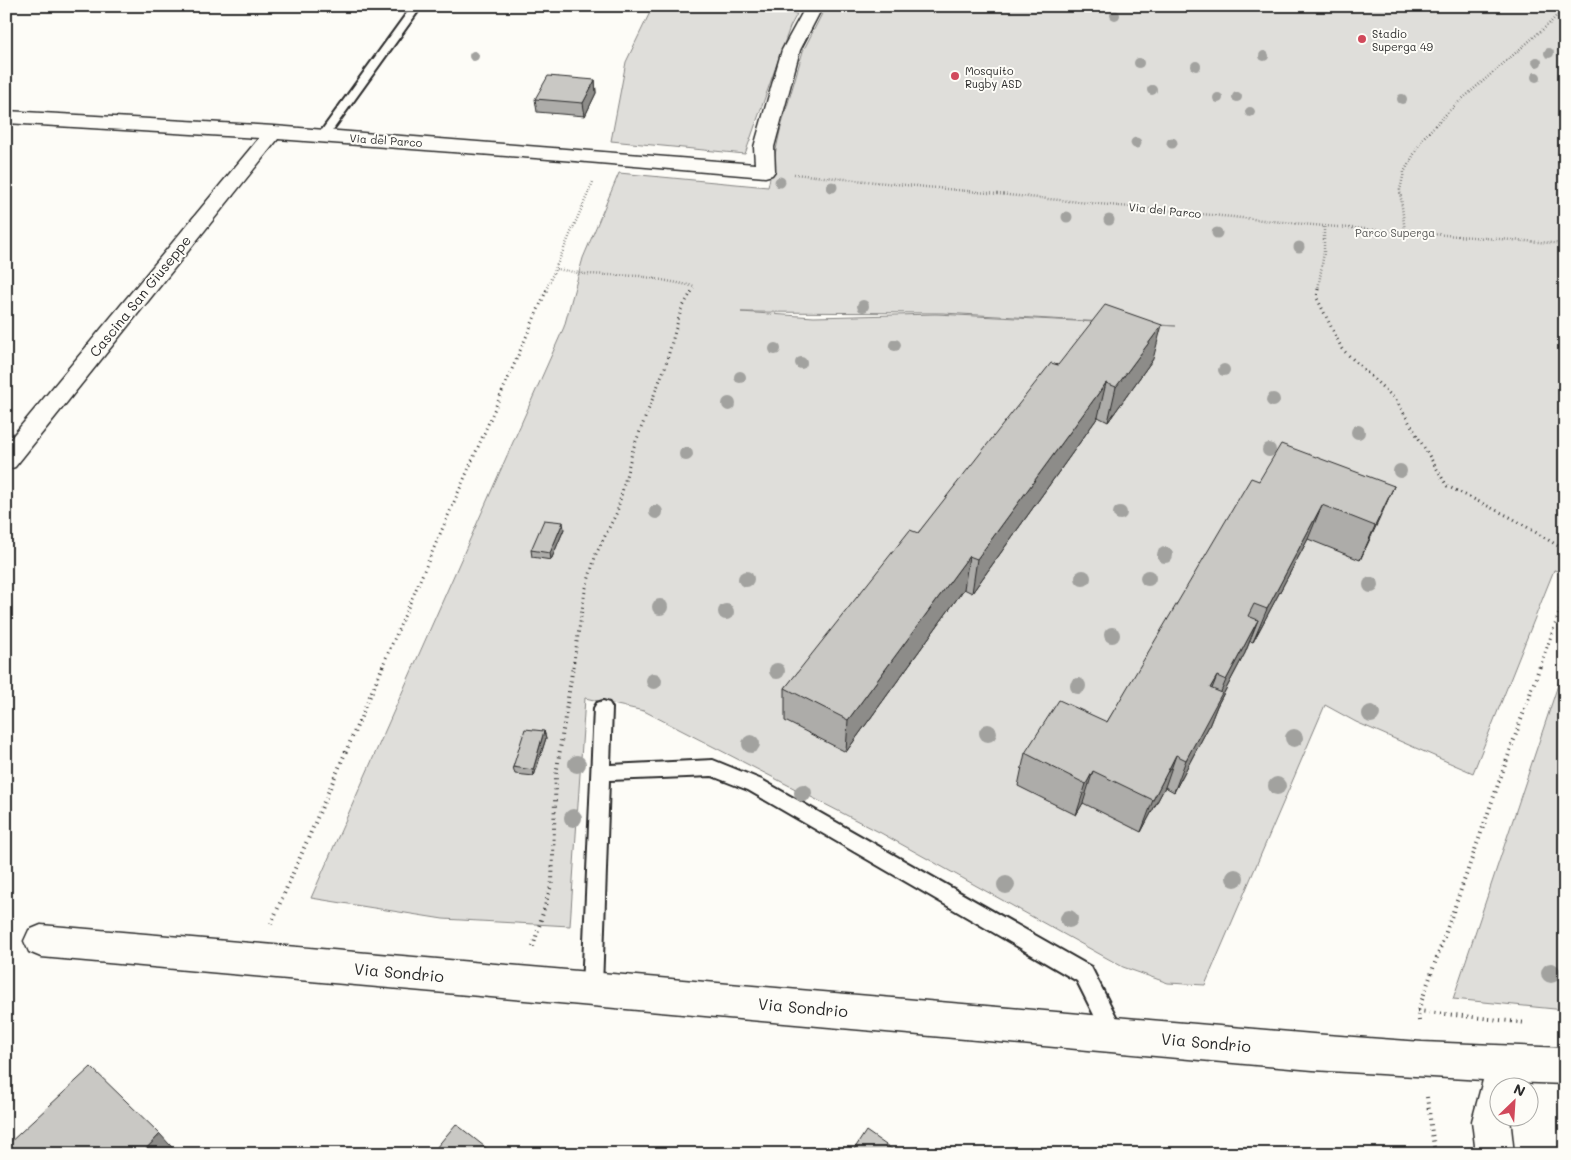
<svg xmlns="http://www.w3.org/2000/svg" width="1571" height="1160" font-family="Mali,sans-serif">
<style>
.green{fill:#dfdeda;stroke:#858482;fill-rule:evenodd}
.lines{fill:none;stroke-linecap:round;stroke-linejoin:round}
.lane-casing{stroke:#2b2b2b;stroke-width:4}
.street-casing{stroke:#2b2b2b;stroke-width:3}
.path-far2{stroke:#2b2b2b;stroke-width:2.5;stroke-dasharray:0.5 2.5;stroke-linecap:butt}
.path-far1{stroke:#2b2b2b;stroke-width:3;stroke-dasharray:1 4;stroke-linecap:butt}
.path{stroke:#2b2b2b;stroke-width:4;stroke-dasharray:1 4.5;stroke-linecap:butt}
.lane{fill:#fdfcf7;fill-rule:evenodd}
.street{fill:#fdfcf7;fill-rule:evenodd}
.tree{fill:#a2a29f}
.wall{fill:#adaca9;stroke:#2b2b2b}
.shaded-wall{fill:#8d8c89;stroke:#2b2b2b}
.building{fill:#c9c8c4;stroke:#2b2b2b}
.poi-dot{fill:#d1495b;stroke:#fdfcf7;stroke-width:2}
.labels{text-anchor:middle;dominant-baseline:central;stroke-width:4;stroke-linejoin:round;paint-order:stroke}
.far-poi-label{font-size:11px;fill:#2b2b2b;stroke:#fdfcf7;text-anchor:start}
.far-street-label{font-size:11px;fill:#2b2b2b;stroke:#fdfcf7}
.far-park-label{font-size:11px;fill:#585857;stroke:#fdfcf7}
.street-label{font-size:14px;fill:#2b2b2b;stroke:#fdfcf7}
.near-street-label{font-size:16px;fill:#2b2b2b;stroke:#fdfcf7}
</style>
<rect width="100%" height="100%" fill="#fdfcf7"/>
<filter id="ink" filterUnits="userSpaceOnUse"><feTurbulence type="fractalNoise" baseFrequency=".02" numOctaves="2"/><feDisplacementMap in="SourceGraphic" scale="10" xChannelSelector="R" yChannelSelector="G"/><feConvolveMatrix kernelMatrix="1 2 1 2 8 2 1 2 1" color-interpolation-filters="sRGB"/></filter>
<g filter="url(#ink)">
<g class="green">
<polygon points="653,6 688,6 797,14 790,27 745,154 611,141 626,62"/>
<path d="M826 6H1565V573L1554 570 1473 773 1356 722 1325 705 1205 985 1168 983 1123 967 881 833 644 711 585 698 570 926 443 919 311 898 564 327 583 258 619 173 768 187 780 131 803 51ZM741 312 943 313 1176 326 936 314 814 317Z"/>
<polygon points="1565,664 1565,1010 1453,999"/>
</g>
<g class="lines">
<g class="lane-casing">
<g id="lane">
<polygon points="412,6 422,6 327,138 319,138 317,136 319,134"/>
<polygon points="603,701 609,703 612,708 610,765 713,760 762,780 1091,967 1125,1034 1121,1041 1114,1044 1107,1041 1077,981 748,790 712,776 609,780 602,988 599,995 592,998 585,995 582,988 594,708 597,703"/>
</g>
</g>
<g class="street-casing">
<g id="street">
<polygon points="806,6 823,6 800,50 774,147 775,171 772,175 765,177 575,161 278,139 15,467 6,470 6,444 259,138 6,123 6,111 274,126 755,164 754,147 782,50"/>
<polygon points="41,925 1313,1034 1422,1042 1565,1048 1565,1084 1514,1082 1516,1088 1498,1088 1498,1118 1510,1118 1514,1154 1476,1154 1472,1121 1483,1080 1313,1070 41,957 29,952 24,941 29,930"/>
</g>
</g>
<g class="path-far2">
<polyline points="794,174 1324,226 1565,244"/>
<polyline points="1405,232 1400,190 1404,172 1423,138 1453,107 1549,24 1565,7"/>
<polyline points="556,269 585,274 640,276 694,286 692,290"/>
<polyline points="546,290 593,182"/>
<polyline points="1318,290 1324,252 1324,226"/>
</g>
<g class="path-far1">
<polyline points="1318,289 1317,298 1342,349 1396,400 1447,486 1512,518 1560,547 1565,567"/>
<polyline points="382,667 547,289"/>
<polyline points="573,667 585,591 596,554 617,512 633,449 665,367 681,310 693,289"/>
<polyline points="1540,667 1563,602 1565,584"/>
</g>
<g class="path">
<polyline points="271,924 383,666"/>
<polyline points="533,947 552,882 556,775 573,666"/>
<polyline points="1418,1011 1527,1023"/>
<polyline points="1419,1021 1418,1011 1540,666"/>
<polyline points="1427,1097 1435,1154"/>
</g>
<use href="#lane" class="lane"/>
<use href="#street" class="street"/>
</g>
<g class="tree">
<circle cx="1115" cy="15" r="5"/>
<circle cx="1549" cy="53" r="5"/>
<circle cx="474" cy="56" r="5"/>
<circle cx="1264" cy="56" r="5"/>
<circle cx="1537" cy="62" r="5"/>
<circle cx="1139" cy="63" r="5"/>
<circle cx="1196" cy="66" r="5"/>
<circle cx="1536" cy="77" r="5"/>
<circle cx="1152" cy="90" r="5"/>
<circle cx="1237" cy="97" r="5"/>
<circle cx="1218" cy="98" r="5"/>
<circle cx="1402" cy="99" r="5"/>
<circle cx="1250" cy="112" r="5"/>
<circle cx="1136" cy="143" r="5.5"/>
<circle cx="1172" cy="143" r="5.5"/>
<circle cx="780" cy="182" r="5.5"/>
<circle cx="832" cy="187" r="5.5"/>
<circle cx="1067" cy="217" r="5.5"/>
<circle cx="1109" cy="220" r="5.5"/>
<circle cx="1217" cy="233" r="5.5"/>
<circle cx="1299" cy="247" r="5.5"/>
<circle cx="863" cy="306" r="6"/>
<circle cx="895" cy="345" r="6"/>
<circle cx="775" cy="349" r="6"/>
<circle cx="801" cy="363" r="6"/>
<circle cx="1224" cy="370" r="6"/>
<circle cx="740" cy="377" r="6"/>
<circle cx="1273" cy="400" r="7"/>
<circle cx="729" cy="404" r="7"/>
<circle cx="1358" cy="432" r="7"/>
<circle cx="1269" cy="450" r="7"/>
<circle cx="686" cy="454" r="7"/>
<circle cx="1400" cy="471" r="7"/>
<circle cx="656" cy="512" r="7"/>
<circle cx="1120" cy="513" r="7"/>
<circle cx="1165" cy="555" r="8"/>
<circle cx="1083" cy="578" r="8"/>
<circle cx="1148" cy="578" r="8"/>
<circle cx="746" cy="579" r="8"/>
<circle cx="1371" cy="585" r="8"/>
<circle cx="660" cy="607" r="8"/>
<circle cx="726" cy="612" r="8"/>
<circle cx="1112" cy="635" r="8"/>
<circle cx="777" cy="671" r="8"/>
<circle cx="654" cy="681" r="8"/>
<circle cx="1078" cy="686" r="8"/>
<circle cx="1371" cy="714" r="9"/>
<circle cx="988" cy="733" r="9"/>
<circle cx="1294" cy="738" r="9"/>
<circle cx="751" cy="744" r="9"/>
<circle cx="577" cy="764" r="9"/>
<circle cx="1277" cy="786" r="9"/>
<circle cx="803" cy="793" r="9"/>
<circle cx="573" cy="818" r="9"/>
<circle cx="1235" cy="878" r="9"/>
<circle cx="1006" cy="885" r="9"/>
<circle cx="1069" cy="919" r="9"/>
<circle cx="1551" cy="973" r="10"/>
</g>
<g class="wall">
<polygon points="595,80 596,93 585,116 537,112 535,99"/>
<polygon points="1153,359 1108,422 1098,417 972,593 964,589 846,752 785,721 785,688 918,533 1058,365"/>
<polygon points="1259,481 1394,486 1360,560 1308,539 1253,642 1250,641 1245,653 1217,706 1209,726 1174,792 1165,787 1141,832 1083,803 1076,815 1018,786 1025,753 1107,722"/>
<polygon points="564,529 551,560 532,557 531,550"/>
<polygon points="544,731 546,738 534,776 515,774 513,767"/>
</g>
<g class="shaded-wall">
<polygon points="595,80 596,93 585,116 583,103"/>
<polygon points="1162,325 1153,359 1108,422 1116,387"/>
<polygon points="1106,383 1098,417 972,593 977,559"/>
<polygon points="1394,486 1379,520 1360,560 1375,526"/>
<polygon points="1322,505 1308,539 1253,642 1267,609"/>
<polygon points="563,522 564,529 551,560 550,553"/>
<polygon points="969,556 964,589 846,752 848,720"/>
<polygon points="1258,620 1245,653 1217,706 1209,726 1174,792 1186,760 1218,699 1226,680"/>
<polygon points="1217,676 1204,709 1210,688"/>
<polygon points="544,731 546,738 534,776 533,770"/>
<polygon points="1176,755 1165,787 1141,832 1153,800"/>
<polygon points="1093,771 1083,803 1076,815 1086,784"/>
<polygon points="160,1134 178,1154 141,1154"/>
</g>
<g class="building">
<polygon points="548,76 595,80 583,103 535,99"/>
<polygon points="1105,305 1162,325 1116,387 1106,383 977,559 969,556 848,720 785,688 910,530 918,533 1051,363 1058,365"/>
<polygon points="1281,444 1394,486 1375,526 1322,505 1267,609 1254,604 1248,616 1258,620 1226,680 1217,676 1210,688 1222,693 1186,760 1176,755 1153,800 1093,771 1086,784 1025,753 1059,700 1107,722 1251,478 1259,481"/>
<polygon points="544,520 563,522 550,553 531,550"/>
<polygon points="525,729 544,731 533,770 513,767"/>
<polygon points="91,1067 160,1134 141,1154 6,1154 6,1146"/>
<polygon points="456,1124 494,1154 431,1154"/>
<polygon points="866,1131 899,1154 851,1154"/>
</g>
</g>
<g class="poi-dot">
<circle cx="1362" cy="39" r="5"/>
<circle cx="955" cy="76" r="5"/>
</g>
<g class="labels">
<g class="far-poi-label">
<text x="1372" y="33">Stadio<tspan x="1372" dy="13">Superga 49</tspan></text>
<text x="965" y="70">Mosquito<tspan x="965" dy="13">Rugby ASD</tspan></text>
</g>
<g class="far-street-label">
<text transform="translate(386 140) rotate(4)">Via del Parco</text>
<text transform="translate(1165 210) rotate(6)">Via del Parco</text>
</g>
<g class="far-park-label">
<text x="1395" y="232">Parco Superga</text>
</g>
<g class="street-label">
<text transform="translate(140 296) rotate(-51)">Cascina San Giuseppe</text>
</g>
<g class="near-street-label">
<text transform="translate(399 972) rotate(5)">Via Sondrio</text>
<text transform="translate(803 1007) rotate(5)">Via Sondrio</text>
<text transform="translate(1206 1042) rotate(5)">Via Sondrio</text>
</g>
</g>
<rect width="1571" height="1160" fill="none" stroke="#fdfcf7" stroke-width="25"/>
<rect x="12" y="12" width="1546" height="1135" fill="none" stroke="#2b2b2b" stroke-width="2" filter="url(#ink)"/>
<g transform="translate(1514 1102) rotate(25)"><circle r="24" fill="#fdfcf7" stroke="#a9a8a5"/>
<path d="M0-4L9 19L0 12L-9 19Z" fill="#d1495b"/>
<text y="-8" font-size="14" font-weight="bold" text-anchor="middle" fill="#2b2b2b">N</text>
</g>
</svg>
